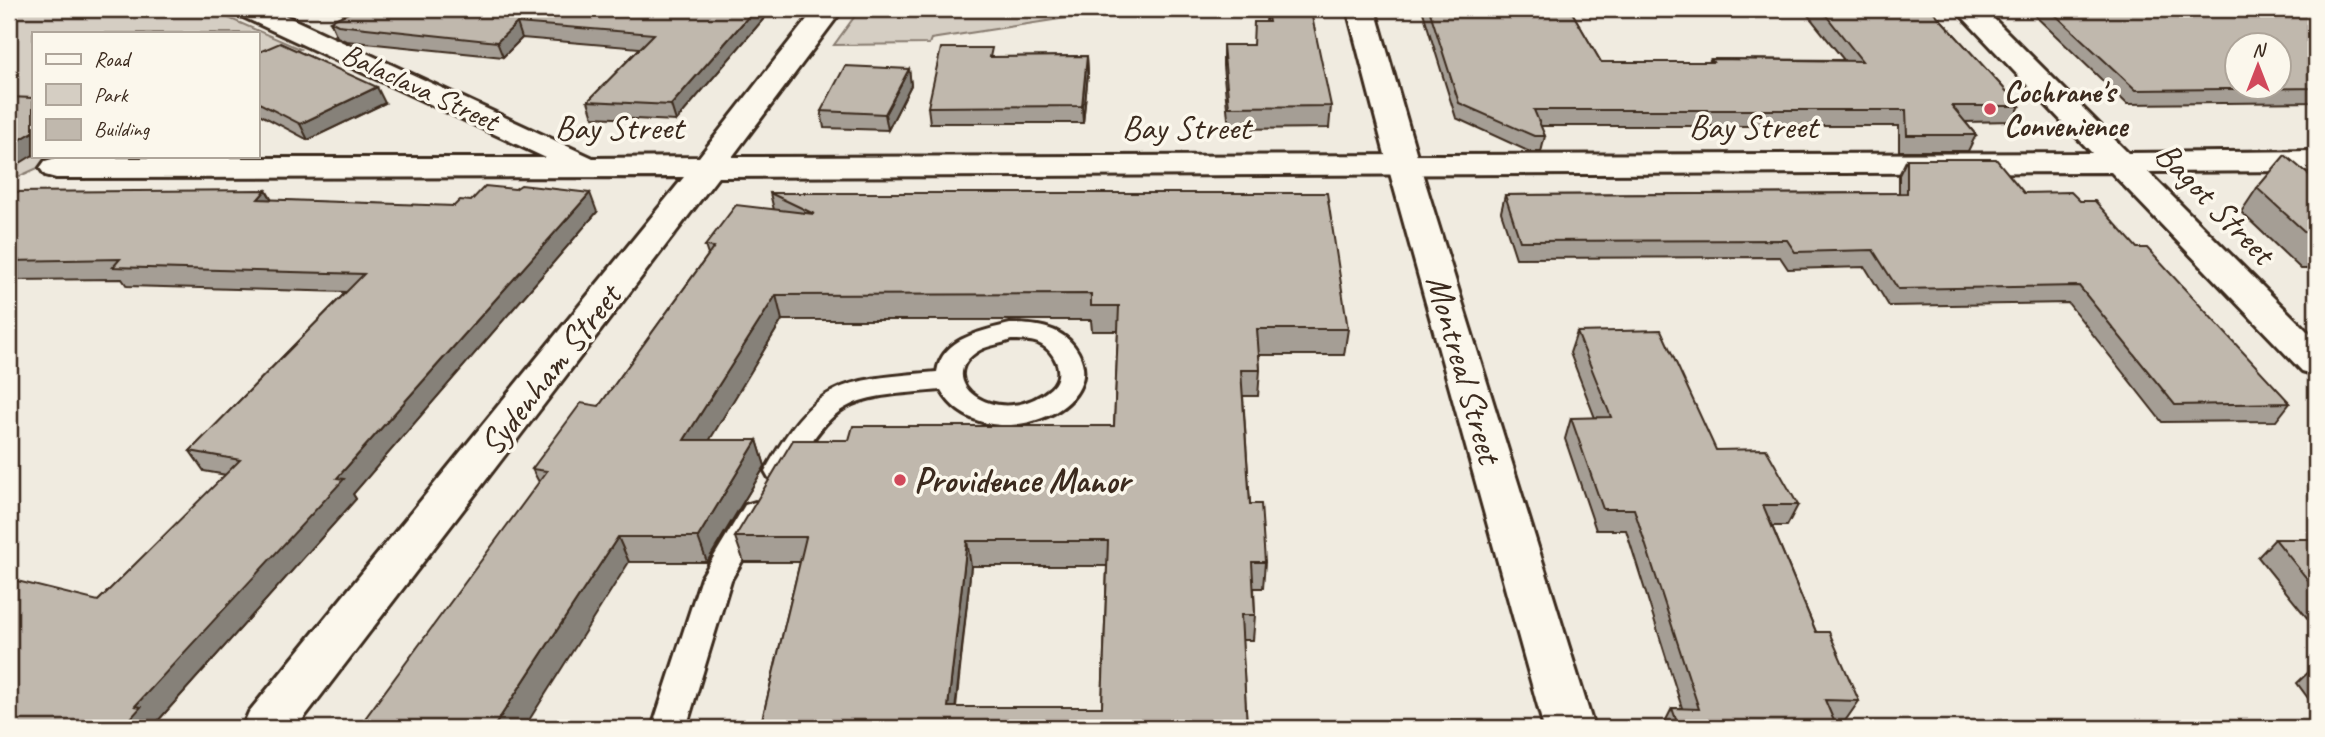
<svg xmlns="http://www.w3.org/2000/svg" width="2325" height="737" font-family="Caveat,sans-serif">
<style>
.green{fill:#d5cec3;stroke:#887c70;stroke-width:2}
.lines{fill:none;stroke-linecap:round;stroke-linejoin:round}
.lane-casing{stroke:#3b2a1e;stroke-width:6}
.street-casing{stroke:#3b2a1e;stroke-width:6}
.secondary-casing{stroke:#3b2a1e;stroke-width:6}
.lane{fill:#fbf7ec;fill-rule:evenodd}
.street{fill:#fbf7ec;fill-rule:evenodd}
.secondary{fill:#fbf7ec;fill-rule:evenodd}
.wall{fill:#a59e95;stroke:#3b2a1e;stroke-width:2;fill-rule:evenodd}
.shaded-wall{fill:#868179;stroke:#3b2a1e;stroke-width:2}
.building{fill:#c0b8ad;stroke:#3b2a1e;stroke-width:2;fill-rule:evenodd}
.poi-dot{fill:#d1495b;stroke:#fbf7ec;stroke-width:2.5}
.labels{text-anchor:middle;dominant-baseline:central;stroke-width:7;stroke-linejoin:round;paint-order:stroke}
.far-street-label{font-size:30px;fill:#3b2a1e;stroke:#fbf7ec}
.far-poi-label{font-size:30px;font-weight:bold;fill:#3b2a1e;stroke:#fbf7ec;text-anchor:start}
.street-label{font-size:35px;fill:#3b2a1e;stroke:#fbf7ec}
.poi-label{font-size:35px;font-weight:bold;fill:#3b2a1e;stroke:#fbf7ec;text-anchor:start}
</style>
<rect width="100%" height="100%" fill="#f0ebe0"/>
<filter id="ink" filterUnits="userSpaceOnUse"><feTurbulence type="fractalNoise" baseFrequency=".0143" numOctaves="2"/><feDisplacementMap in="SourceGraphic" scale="14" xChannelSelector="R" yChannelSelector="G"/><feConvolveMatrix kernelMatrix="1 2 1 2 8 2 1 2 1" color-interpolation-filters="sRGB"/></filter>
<g filter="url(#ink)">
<g class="green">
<polygon points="9,9 208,9 300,49 257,68 257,33 33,33 33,156 64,156 9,181"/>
<polygon points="860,9 1125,9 931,39 929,44 834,45"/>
<polygon points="1154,9 1330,9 1330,11 1154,13"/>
</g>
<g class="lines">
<g class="lane-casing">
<g id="lane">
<path d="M1010 324C1033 324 1059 326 1074 346 1120 409 982 463 941 390 849 398 837 395 789 478L779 482 769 478 765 471C815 382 839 380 937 372 942 338 982 331 1010 324ZM1011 340C1020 340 1030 340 1038 343 1054 350 1067 373 1051 388 999 433 928 380 980 350 989 345 1002 344 1011 340Z"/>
<polygon points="755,502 765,505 770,513 731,580 686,728 652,728 701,578 745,505"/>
</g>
</g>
<g class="street-casing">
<polygon id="street" points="236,9 271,9 593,158 699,157 815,9 843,9 732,157 2092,153 1955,9 1984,9 2128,153 2316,151 2316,171 2148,172 2316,340 2316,375 2302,371 2111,172 718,177 296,728 242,728 249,712 684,177 56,178 45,175 40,168 45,161 56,158 546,158 239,15"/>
</g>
<g class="secondary-casing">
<polygon id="secondary" points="1347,9 1375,9 1420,166 1594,728 1544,728 1388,166"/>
</g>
<use href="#lane" class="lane"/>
<use href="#street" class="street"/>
<use href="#secondary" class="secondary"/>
</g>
<g class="wall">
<polygon points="332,9 772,9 676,121 593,117 588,101 640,48 522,38 503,57 346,41 337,37 330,21 346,14"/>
<polygon points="1422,9 1570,9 1601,62 1709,62 1711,59 1844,60 1803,9 1931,9 2020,106 2012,121 1965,122 1976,135 1968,151 1899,151 1899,126 1540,126 1545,136 1541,152 1530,152 1456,118"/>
<polygon points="2028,9 2316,9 2316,102 2127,104"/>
<polygon points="1267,12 1331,106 1329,128 1229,129 1223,66 1223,45 1253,45 1266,22"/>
<polygon points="257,53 385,103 308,140 257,113"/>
<polygon points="1087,56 1088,73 1083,123 930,123 928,107 993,57"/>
<polygon points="909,69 911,85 888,130 824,128 821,111"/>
<polygon points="1907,159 2024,193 2080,201 2137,248 2290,403 2276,421 2162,422 2068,303 1889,306 1865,267 1788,269 1780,257 1516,258 1501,212 1505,195 1899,193 1899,175"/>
<polygon points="2316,181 2316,269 2301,269 2241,212 2257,188"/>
<polygon points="9,192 271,200 597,212 353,494 356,499 156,723 159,726 158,728 9,728 98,601 226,475 204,471 190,451 346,292 127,286 122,279 9,280"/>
<path d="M770 193 1348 329 1344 355H1259L1260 370 1258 396H1243L1250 504 1265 562 1263 588H1254L1255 615 1253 640H1242L1247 728H760L800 562H744L735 537 849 440 1114 426 1118 331H1092L1091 320H782L709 440H757L765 466 707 562H629L539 482 532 469 599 406 708 255 705 246 774 210ZM971 566H1107L1102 707H956Z"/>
<polygon points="1577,332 1716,450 1798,505 1787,526 1772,526 1816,632 1859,701 1845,721 1834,721 1837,728 1662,728 1672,708 1682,708 1626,530 1596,530 1565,439 1571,418 1595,418 1570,353"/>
<polygon points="2275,539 2316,539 2316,629 2258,557"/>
<polygon points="2315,666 2316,666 2316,709 2297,683"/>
</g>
<g class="shaded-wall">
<polygon points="755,9 772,9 676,121 671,105"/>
<polygon points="517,23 522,38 503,57 497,42"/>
<polygon points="1087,56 1088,73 1083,123 1082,106"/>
<polygon points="909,69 911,85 888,130 885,114"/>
<polygon points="377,87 385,103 308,140 300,124"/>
<polygon points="33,132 33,155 9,170 9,146"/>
<polygon points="266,190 277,209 258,199"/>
<polygon points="590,193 597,212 353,494 356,499 156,723 159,726 158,728 122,728 135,706"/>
<polygon points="776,295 782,320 694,466 684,440"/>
<polygon points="757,440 765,466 707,562 698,537"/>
<polygon points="618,537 629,562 524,728 493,728"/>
<polygon points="967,541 971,566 953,728 948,707"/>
</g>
<g class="building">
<polygon points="358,9 755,9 671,105 588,101 654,34 517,23 497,42 338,25 330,21"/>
<polygon points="1429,9 1570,9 1601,62 1713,62 1711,59 1862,61 1821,9 1931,9 2020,106 1952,106 1976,135 1907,135 1906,110 1534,110 1545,136 1534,136 1459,103"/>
<path d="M2049 9H2316V88L2136 90ZM2237 46H2279V88H2237Z"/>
<polygon points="1267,12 1311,12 1331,106 1229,107 1223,45 1253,45 1254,22 1269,22"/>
<polygon points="280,43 377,87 300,124 257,102 257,53"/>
<polygon points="941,48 992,48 990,57 1087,56 1082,106 928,107"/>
<polygon points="845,66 909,69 885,114 821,111"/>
<polygon points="9,97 33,98 33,132 9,146"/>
<polygon points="2285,155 2316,181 2316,242 2257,188"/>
<polygon points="1907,159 1996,159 2024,193 2071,192 2080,201 2095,201 2137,248 2147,248 2290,403 2175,405 2079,286 1898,289 1873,250 1795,252 1787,240 1520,241 1505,195 1907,193"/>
<polygon points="521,185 590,193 337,478 344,479 135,706 141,707 122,728 9,728 9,579 98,601 240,460 190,451 364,274 113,267 120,259 9,261 9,192 266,190 258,199 454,206 460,200 471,201 485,186 515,189"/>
<path d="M770 193H1327L1348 329H1257L1260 370H1241L1250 504H1261L1265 562H1252L1255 615H1241L1247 728H760L806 537H735L793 440H849L853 426H1114L1119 306H1091V294L776 295 684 440H757L698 537H618L493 728H358L547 471 532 469 581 403 599 406 714 247 705 246 736 205 814 214ZM967 541H1108L1102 707H948Z"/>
<polygon points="1661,330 1716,450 1766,449 1798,505 1763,505 1816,632 1829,632 1859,701 1825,700 1837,728 1679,728 1672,708 1699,709 1634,509 1603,509 1571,418 1611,417 1577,332"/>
<polygon points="2275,539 2316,539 2316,590"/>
</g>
</g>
<g class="poi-dot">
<circle cx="1990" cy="109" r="7"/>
<circle cx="900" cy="480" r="7"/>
</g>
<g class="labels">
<g class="far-street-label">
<text transform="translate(420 87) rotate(25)">Balaclava Street</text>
</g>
<g class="far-poi-label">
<text x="2004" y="92">Cochrane's<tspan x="2004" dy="34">Convenience</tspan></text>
</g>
<g class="street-label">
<text x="1753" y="126">Bay Street</text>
<text x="619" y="127">Bay Street</text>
<text x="1186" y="127">Bay Street</text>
<text transform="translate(2215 203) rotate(46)">Bagot Street</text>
<text transform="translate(1464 369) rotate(74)">Montreal Street</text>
<text transform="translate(550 370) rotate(-52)">Sydenham Street</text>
</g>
<g class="poi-label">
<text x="914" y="480">Providence Manor</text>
</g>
</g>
<rect width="2325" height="737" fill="none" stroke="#fbf7ec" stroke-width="35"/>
<rect x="18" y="18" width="2290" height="702" fill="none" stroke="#3b2a1e" stroke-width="2.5" filter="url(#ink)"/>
<rect x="32" y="32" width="228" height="126" fill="#fbf7ec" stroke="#aea59a" stroke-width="2"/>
<rect x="46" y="54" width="35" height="10" fill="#fbf7ec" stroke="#aea59a" stroke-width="2"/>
<text x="94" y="66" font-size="21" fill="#3b2a1e">Road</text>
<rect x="46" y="84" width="35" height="21" fill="#d5cec3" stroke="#aea59a" stroke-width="2"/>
<text x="94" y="102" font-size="21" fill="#3b2a1e">Park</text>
<rect x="46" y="119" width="35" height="21" fill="#c0b8ad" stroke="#aea59a" stroke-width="2"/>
<text x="94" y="136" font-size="21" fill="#3b2a1e">Building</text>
<g transform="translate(2258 66)"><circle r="33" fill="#fbf7ec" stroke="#aea59a" stroke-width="2"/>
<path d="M0-5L12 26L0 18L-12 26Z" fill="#d1495b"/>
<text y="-10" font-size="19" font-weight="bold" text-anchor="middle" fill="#3b2a1e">N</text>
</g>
</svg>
